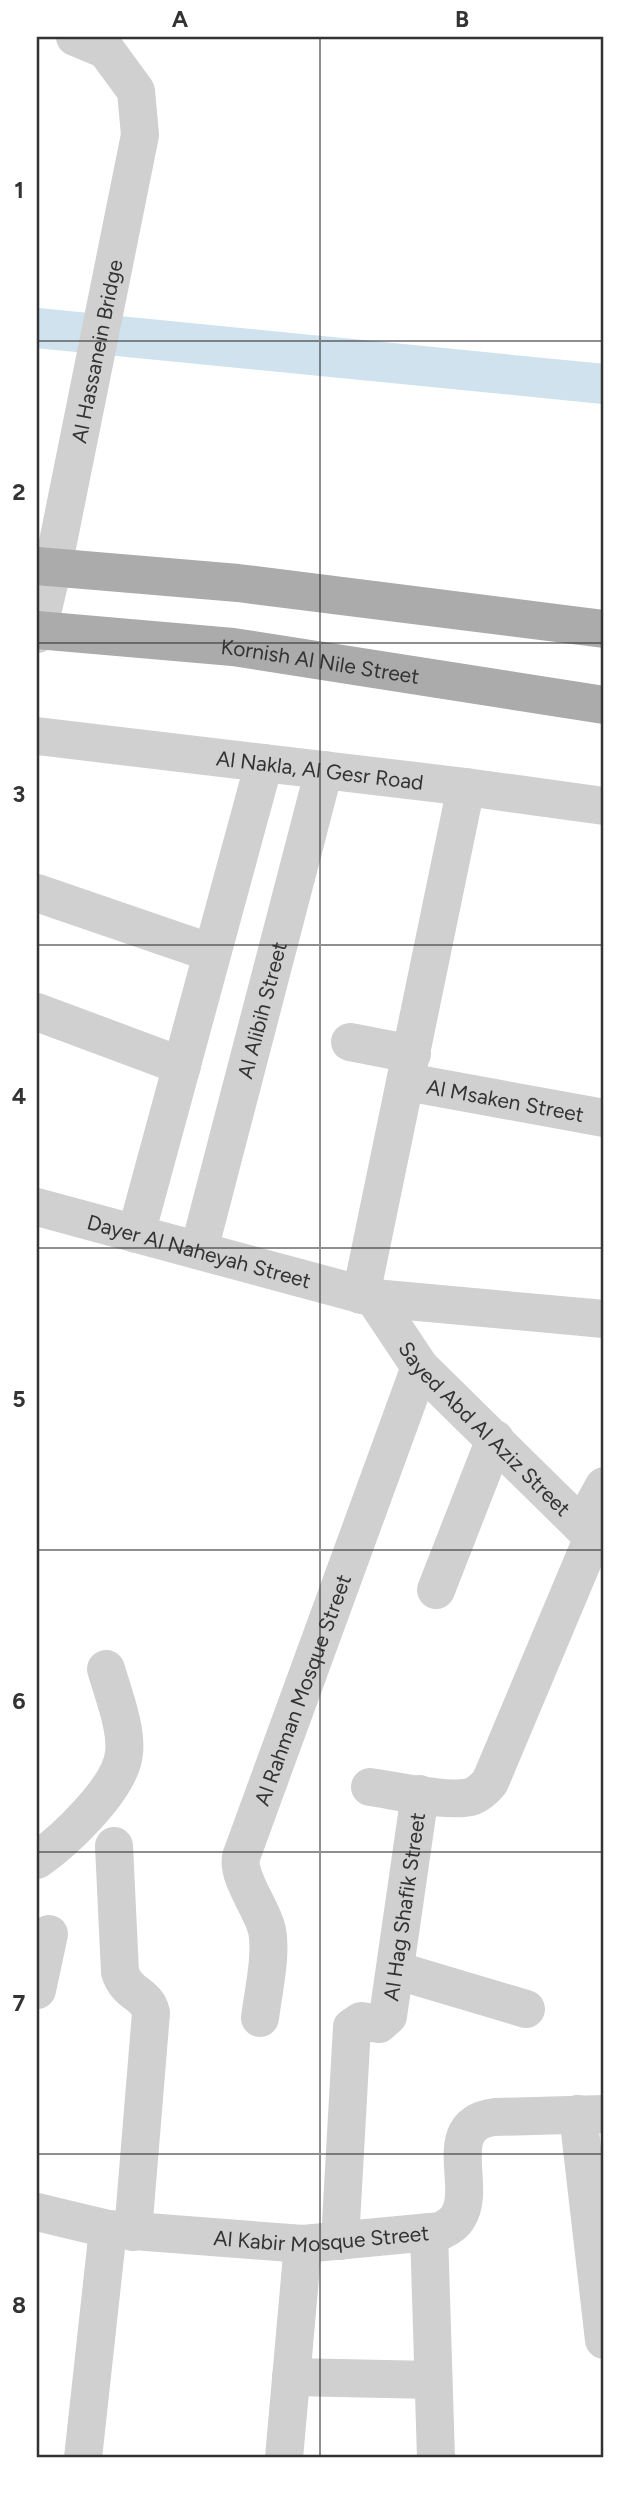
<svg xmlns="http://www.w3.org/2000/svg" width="641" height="2495" font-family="Figtree,sans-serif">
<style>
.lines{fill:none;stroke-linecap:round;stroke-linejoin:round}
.canal{stroke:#cfe2ee;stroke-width:40}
.minor{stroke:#d0d0d0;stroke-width:38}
.major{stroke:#ababab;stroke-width:38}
.grid{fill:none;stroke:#333;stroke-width:2;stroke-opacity:0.55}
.labels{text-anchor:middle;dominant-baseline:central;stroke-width:7;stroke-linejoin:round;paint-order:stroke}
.street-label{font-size:21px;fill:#333;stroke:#fff}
.neatline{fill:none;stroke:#333;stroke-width:2.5}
.grid-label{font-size:23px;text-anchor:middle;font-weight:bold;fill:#333}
</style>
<rect width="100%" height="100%" fill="#fff"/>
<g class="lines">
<polyline class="canal" points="37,328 604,384"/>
<g class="minor">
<path id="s1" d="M37 634 53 567 140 135 136 91 106 50 75 37"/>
<path id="s2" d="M37 736 466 787 604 806"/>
<polyline points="37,893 212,953"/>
<polyline points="37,1012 182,1066"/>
<polyline points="350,1042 412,1054"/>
<path id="s3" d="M407 1082 604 1118"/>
<path id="s4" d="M37 1207 374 1298 604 1319"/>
<polyline points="136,1234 264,763"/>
<path id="s5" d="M199 1250 324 770"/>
<polyline points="361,1295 466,787"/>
<path id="s6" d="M374 1298 420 1367 604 1548"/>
<polyline points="582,1526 604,1486"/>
<polyline points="436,1590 495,1439"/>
<path d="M370 1787C393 1790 453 1804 473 1796 480 1793 485 1788 490 1782L593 1537"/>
<path d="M114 1846 120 1972C127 1995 147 1993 151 2013L133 2232"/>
<path d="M37 1860C64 1841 121 1788 124 1753 127 1729 113 1693 106 1669"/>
<polyline points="395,1970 526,2009"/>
<polyline points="37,1990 49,1934"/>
<path id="s7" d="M260 2018C263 1993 272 1955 267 1930 262 1908 237 1878 241 1857L420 1367"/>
<polyline points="578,2114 604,2340"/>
<path id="s8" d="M37 2212 108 2229 303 2244 441 2231C448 2227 454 2224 458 2217 478 2186 438 2124 495 2117L604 2114"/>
<polyline points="429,2232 436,2458"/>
<path id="s9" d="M340 2241 352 2027 361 2021 379 2024 388 2016 420 1794"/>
<polyline points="291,2377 433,2380"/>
<polyline points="83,2458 108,2229"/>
<polyline points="284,2458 303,2244"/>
</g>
<g class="major">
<polyline points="37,566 238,583 604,629"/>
<path id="s10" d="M37 630 233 647 604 705"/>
</g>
</g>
<path class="grid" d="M320 37V2458M37 341H604M37 643H604M37 945H604M37 1248H604M37 1550H604M37 1852H604M37 2154H604"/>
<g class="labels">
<g class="street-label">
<text stroke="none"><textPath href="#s1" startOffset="289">Al Hassanein Bridge</textPath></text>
<text stroke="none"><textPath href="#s10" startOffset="285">Kornish Al Nile Street</textPath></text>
<text stroke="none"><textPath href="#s2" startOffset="285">Al Nakla, Al Gesr Road</textPath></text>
<text stroke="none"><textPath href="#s5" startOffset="248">Al Alibih Street</textPath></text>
<text stroke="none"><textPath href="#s3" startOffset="100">Al Msaken Street</textPath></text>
<text stroke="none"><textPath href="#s4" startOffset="168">Dayer Al Naheyah Street</textPath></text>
<text stroke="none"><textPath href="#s6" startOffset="172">Sayed Abd Al Aziz Street</textPath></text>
<text stroke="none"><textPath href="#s7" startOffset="345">Al Rahman Mosque Street</textPath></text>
<text stroke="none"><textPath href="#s9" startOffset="366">Al Hag Shafik Street</textPath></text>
<text stroke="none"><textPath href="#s8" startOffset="287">Al Kabir Mosque Street</textPath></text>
</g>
</g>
<rect width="641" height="2495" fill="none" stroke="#ffffff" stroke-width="77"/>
<rect x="38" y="38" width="564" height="2418" class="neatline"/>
<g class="grid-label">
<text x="180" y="27">A</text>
<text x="462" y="27">B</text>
<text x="19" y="198">1</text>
<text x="19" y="500">2</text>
<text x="19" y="802">3</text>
<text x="19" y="1104">4</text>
<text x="19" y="1407">5</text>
<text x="19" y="1709">6</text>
<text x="19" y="2011">7</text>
<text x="19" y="2313">8</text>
</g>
</svg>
